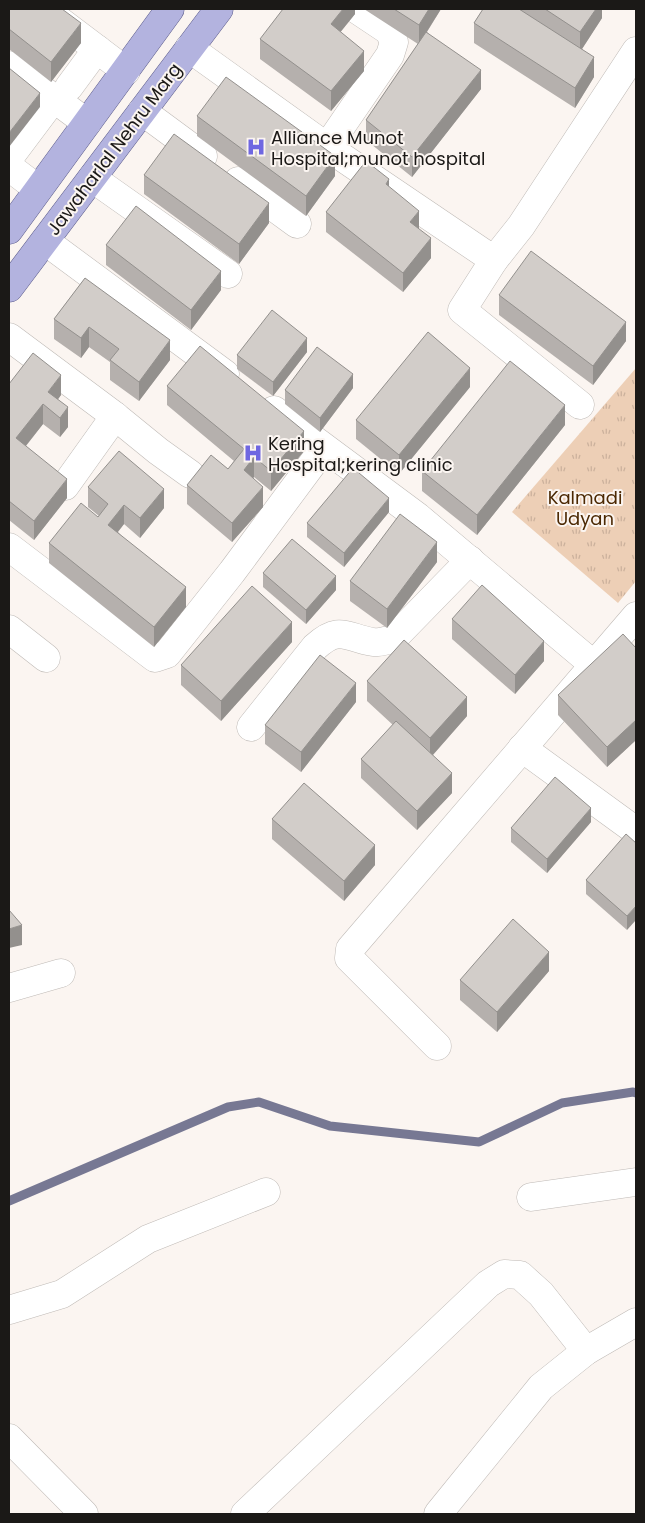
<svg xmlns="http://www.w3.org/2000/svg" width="645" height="1523" font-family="Poppins,sans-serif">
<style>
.park{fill:url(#park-tufts)}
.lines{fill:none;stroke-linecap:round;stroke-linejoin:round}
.stream{stroke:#777893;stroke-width:9}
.minor-casing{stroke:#bfbab6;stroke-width:29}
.major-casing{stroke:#5d5d8b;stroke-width:29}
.minor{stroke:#fff;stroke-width:28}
.major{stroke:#b3b3df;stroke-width:28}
.wall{fill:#b5b0ad}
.shaded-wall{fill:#93908d}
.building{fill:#d2cdc9;stroke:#93908d}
.labels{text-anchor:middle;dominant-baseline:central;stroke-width:4;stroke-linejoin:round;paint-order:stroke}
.poi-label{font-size:18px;fill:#1b1917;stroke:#fbf5f1;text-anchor:start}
.street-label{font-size:18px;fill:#1b1917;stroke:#fbf5f1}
.park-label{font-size:18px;fill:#4c2903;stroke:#fbf5f1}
</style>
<defs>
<pattern id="park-tufts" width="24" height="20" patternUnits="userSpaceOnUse" patternTransform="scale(1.25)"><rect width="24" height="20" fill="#edcfb6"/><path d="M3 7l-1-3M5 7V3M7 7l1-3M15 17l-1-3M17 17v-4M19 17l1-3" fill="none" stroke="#cbb19c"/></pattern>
</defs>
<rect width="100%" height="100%" fill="#fbf5f1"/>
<polygon class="park" points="636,368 636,581 618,603 512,512"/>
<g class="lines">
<polyline class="stream" points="9,1201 228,1107 259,1102 330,1126 479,1142 562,1103 633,1092 636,1093"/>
<g class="minor-casing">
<g id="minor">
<polyline points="44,9 126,71"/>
<polyline points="189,48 327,147 494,260 521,226 636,51"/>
<polyline points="9,65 87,123"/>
<polyline points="69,87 97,49"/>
<polyline points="142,111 203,156"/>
<polyline points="327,147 390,55 394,42 389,31 356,9"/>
<polyline points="9,158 54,98"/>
<polyline points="9,167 38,189"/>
<polyline points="92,178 228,274"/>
<polyline points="238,181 297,224"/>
<polyline points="45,241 225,374"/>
<polyline points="494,260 462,310 580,405"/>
<polyline points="9,337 115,416 158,451 190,474"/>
<polyline points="274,410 418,517 594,665"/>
<polyline points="65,486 115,416"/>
<polyline points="9,547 155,658 167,654 232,572 324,448"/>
<polyline points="9,629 46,658"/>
<path d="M251 727 315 647C340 624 347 638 373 642 379 643 387 640 393 639L470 560"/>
<polyline points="522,748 636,831"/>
<polyline points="9,988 61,973"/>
<polyline points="437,1046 349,958 350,949 636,616"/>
<polyline points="531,1197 636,1182"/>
<polyline points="9,1310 62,1294 148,1239 266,1192"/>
<polyline points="9,1438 84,1514"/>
<polyline points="245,1514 488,1284 504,1274 520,1275 541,1294 586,1351"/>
<polyline points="438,1514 541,1387 586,1351 636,1322"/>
</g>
</g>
<g class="major-casing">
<g id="major">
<polyline points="9,230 170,9"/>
<polyline points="9,288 219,9"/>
</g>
</g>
<use href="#minor" class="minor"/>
<use href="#major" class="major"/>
</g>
<g class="wall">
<polygon points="9,9 81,43 51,82 9,49"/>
<polygon points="355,9 355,14 340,32 364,71 331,111 260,59 260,39"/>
<polygon points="364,9 441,9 427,32 481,89 412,177 366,140 366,120 418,44"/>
<polygon points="483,9 602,9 602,18 582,49 594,77 575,108 474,43 474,23"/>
<polygon points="197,116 335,176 306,216 197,136"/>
<polygon points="144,175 269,223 239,264 144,194"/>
<polygon points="389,187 419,229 431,258 403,292 326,232 326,212"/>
<polygon points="106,245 221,290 191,330 106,265"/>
<polygon points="85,278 170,360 139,401 110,380 110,362 89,347 81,358 54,339 54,319"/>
<polygon points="499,295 626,341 593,385 499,315"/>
<polygon points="307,352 273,396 237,369 237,355"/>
<polygon points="9,384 61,395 58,399 68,427 60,437 43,424 26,446 67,498 34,540 9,520"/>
<polygon points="167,386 304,451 271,491 254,477 253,478 263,507 232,542 187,504 187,485 228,469 234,461 167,405"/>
<polygon points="470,387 399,474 356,439 356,420"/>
<polygon points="353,388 320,432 285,404 285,390"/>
<polygon points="565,425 477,535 422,491 422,471"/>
<polygon points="88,487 164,508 140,538 124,524 118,532 186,607 154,647 49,563 49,543 99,516 88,507"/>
<polygon points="389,512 344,567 307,537 307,523"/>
<polygon points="437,562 387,628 350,601 350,581"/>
<polygon points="263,573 336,590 306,624 263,587"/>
<polygon points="452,619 544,661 515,694 452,639"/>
<polygon points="292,642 221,721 181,685 181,665"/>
<polygon points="636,648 636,740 607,767 558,715 558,695"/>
<polygon points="367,681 467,716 433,755 452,793 417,830 361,778 361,759 393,725 367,701"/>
<polygon points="356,702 301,772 265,744 265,725"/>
<polygon points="272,819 375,865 344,901 272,839"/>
<polygon points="591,822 547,873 511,842 511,828"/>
<polygon points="636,843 627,930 586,894 586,880"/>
<polygon points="549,971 497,1032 460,1000 460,980"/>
</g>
<g class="shaded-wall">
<polygon points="343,9 355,9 355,14 331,44 331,24"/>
<polygon points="429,9 441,9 419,44 419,25"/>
<polygon points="596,9 602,9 602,18 580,52 580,32"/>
<polygon points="81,23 81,43 51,82 51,62"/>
<polygon points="364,51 364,71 331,111 331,91"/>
<polygon points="594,57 594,77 575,108 575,88"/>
<polygon points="481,70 481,89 412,177 412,157"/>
<polygon points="40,93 40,107 9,147 9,133"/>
<polygon points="335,156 335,176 306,216 306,196"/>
<polygon points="389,179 389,199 386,184"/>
<polygon points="269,203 269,223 239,264 239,244"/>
<polygon points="419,211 419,230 410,222"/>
<polygon points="431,238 431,258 403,292 403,273"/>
<polygon points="221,271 221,290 191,330 191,310"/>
<polygon points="626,322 626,341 593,385 593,366"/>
<polygon points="89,327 89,347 81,358 81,338"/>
<polygon points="307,338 307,352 273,396 273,382"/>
<polygon points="170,340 170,360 139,401 139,382"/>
<polygon points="470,368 470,387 399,474 399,455"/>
<polygon points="353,374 353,388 320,432 320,418"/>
<polygon points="61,375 61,395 50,410 48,392"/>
<polygon points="43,404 43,424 16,458 16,438"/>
<polygon points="565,405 565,425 477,535 477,515"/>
<polygon points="68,407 68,427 60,437 60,418"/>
<polygon points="304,431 304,451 271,491 271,471"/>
<polygon points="254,457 254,477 244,489 244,470"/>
<polygon points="67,479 67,498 34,540 34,521"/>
<polygon points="263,487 263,507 232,542 232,523"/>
<polygon points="164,489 164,508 140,538 140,518"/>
<polygon points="389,498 389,512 344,567 344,553"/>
<polygon points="124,505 124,524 108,544 108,525"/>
<polygon points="437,542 437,562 387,628 387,609"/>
<polygon points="336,576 336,590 306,624 306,610"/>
<polygon points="186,587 186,607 154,647 154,627"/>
<polygon points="292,622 292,642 221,721 221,701"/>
<polygon points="544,641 544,661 515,694 515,675"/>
<polygon points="356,683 356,702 301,772 301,752"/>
<polygon points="467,697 467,716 430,758 430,738"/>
<polygon points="636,720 636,740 607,767 607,747"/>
<polygon points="452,773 452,793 417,830 417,811"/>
<polygon points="591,808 591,822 547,873 547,859"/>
<polygon points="375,845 375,865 344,901 344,881"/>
<polygon points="636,906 636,920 627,930 627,916"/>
<polygon points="22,925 22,945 9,948 9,929"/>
<polygon points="549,952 549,971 497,1032 497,1012"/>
</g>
<g class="building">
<polygon points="9,9 62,9 81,23 51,62 9,29"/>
<polygon points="283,9 343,9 331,24 364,51 331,91 260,39"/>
<polygon points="394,9 429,9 419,25"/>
<polygon points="483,9 519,9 594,57 575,88 474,23"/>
<polygon points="545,9 596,9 580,32"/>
<polygon points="426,32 481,70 412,157 366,120"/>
<polygon points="9,68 40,93 9,133"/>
<polygon points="226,77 335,156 306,196 197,116"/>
<polygon points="174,134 269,203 239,244 144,175"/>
<polygon points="366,161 389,179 386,184 419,211 410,222 431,238 403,273 326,212"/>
<polygon points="136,206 221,271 191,310 106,245"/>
<polygon points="531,251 626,322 593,366 499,295"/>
<polygon points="85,278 170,340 139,382 110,360 119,349 89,327 81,338 54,319"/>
<polygon points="272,310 307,338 273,382 237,355"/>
<polygon points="428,332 470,368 399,455 356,420"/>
<polygon points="200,346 304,431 271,471 254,457 244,470 263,487 232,523 187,485 211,455 228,469 244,449 167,386"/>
<polygon points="317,347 353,374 320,418 285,390"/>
<polygon points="33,353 61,375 48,392 68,407 60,418 43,404 16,438 67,479 34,521 9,501 9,384"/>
<polygon points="510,361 565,405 477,515 422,471"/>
<polygon points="119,451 164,489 140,518 124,505 108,525 186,587 154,627 49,543 81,503 98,517 108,504 88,487"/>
<polygon points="353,468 389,498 344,553 307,523"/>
<polygon points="400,514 437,542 387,609 350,581"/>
<polygon points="292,539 336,576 306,610 263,573"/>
<polygon points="482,585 544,641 515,675 452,619"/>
<polygon points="252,586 292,622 221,701 181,665"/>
<polygon points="623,634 636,648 636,720 607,747 558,695"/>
<polygon points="404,640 467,697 430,738 367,681"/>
<polygon points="320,655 356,683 301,752 265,725"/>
<polygon points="396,721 452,773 417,811 361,759"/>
<polygon points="555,777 591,808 547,859 511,828"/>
<polygon points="304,783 375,845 344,881 272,819"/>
<polygon points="626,834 636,843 636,906 627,916 586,880"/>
<polygon points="9,910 22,925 9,929"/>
<polygon points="513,919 549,952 497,1012 460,980"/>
</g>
<defs>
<g id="hospital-bare" transform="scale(1.5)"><path d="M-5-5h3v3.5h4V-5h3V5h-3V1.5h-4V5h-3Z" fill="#6f67e1" stroke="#fbf5f1" stroke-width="2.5" paint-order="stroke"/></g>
</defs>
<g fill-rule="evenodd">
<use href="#hospital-bare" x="256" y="147"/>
<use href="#hospital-bare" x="253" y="453"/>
</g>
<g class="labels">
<g class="poi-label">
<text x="271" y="137">Alliance Munot<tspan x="271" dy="21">Hospital;munot hospital</tspan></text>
<text x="268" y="443">Kering<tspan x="268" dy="21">Hospital;kering clinic</tspan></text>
</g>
<g class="street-label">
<text transform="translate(114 149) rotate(-53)">Jawaharlal Nehru Marg</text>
</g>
<g class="park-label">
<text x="585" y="497">Kalmadi<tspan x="585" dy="21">Udyan</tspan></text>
</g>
</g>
<rect width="645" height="1523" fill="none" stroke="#1b1917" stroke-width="20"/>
</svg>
